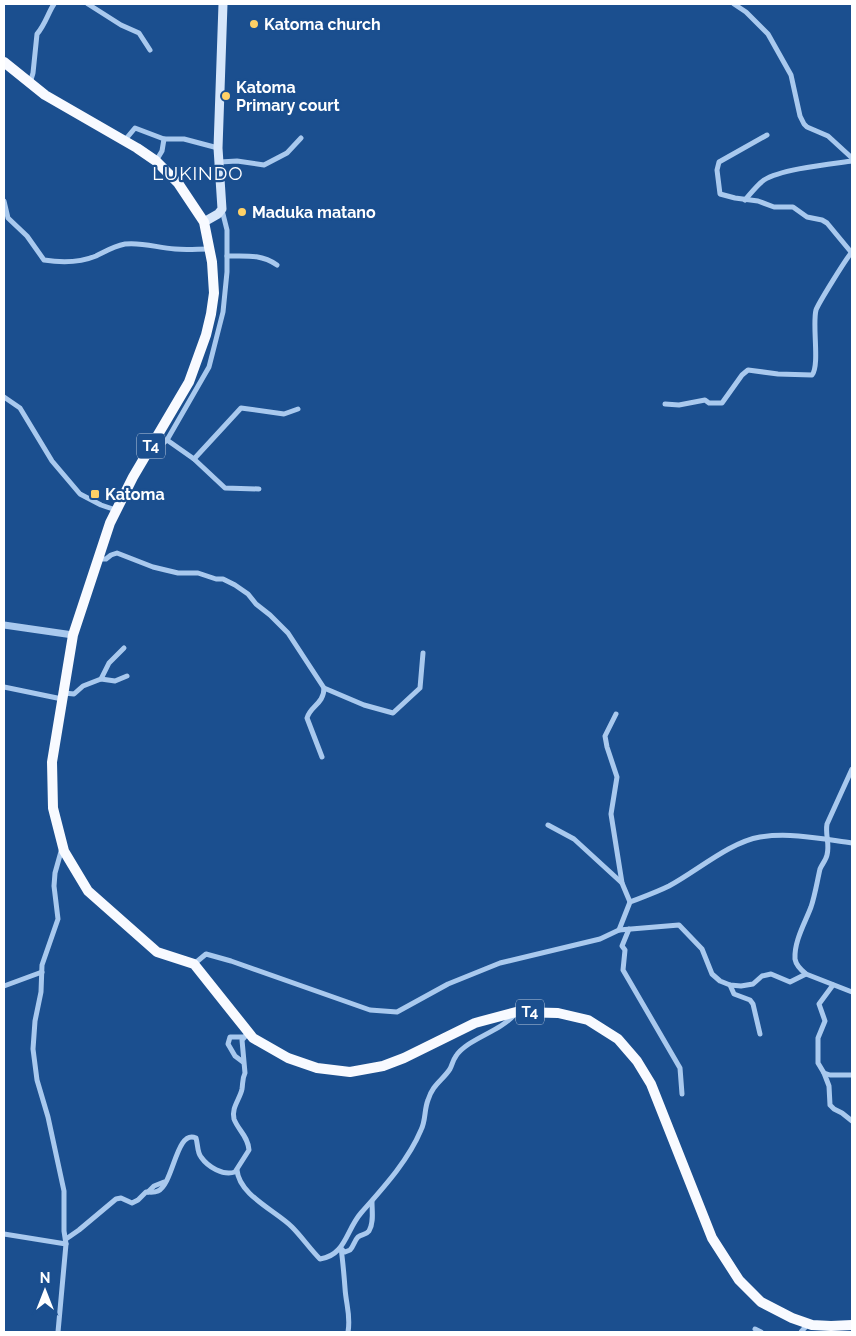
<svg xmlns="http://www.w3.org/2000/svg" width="856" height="1336" font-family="Raleway,sans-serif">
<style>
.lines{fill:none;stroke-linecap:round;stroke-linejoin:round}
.minor{stroke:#a9c9ee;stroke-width:5}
.tertiary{stroke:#a9c9ee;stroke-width:7}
.secondary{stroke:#d6e6fa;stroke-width:9}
.trunk{stroke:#f8faff;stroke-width:10}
.poi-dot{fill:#ffd166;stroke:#1b4f8f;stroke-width:2}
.labels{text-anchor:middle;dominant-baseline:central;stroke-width:4.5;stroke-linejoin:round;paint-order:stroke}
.shield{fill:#1b4f8f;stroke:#bbcadd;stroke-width:1}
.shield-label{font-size:15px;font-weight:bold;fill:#fff}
.poi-label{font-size:16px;font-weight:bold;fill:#fff;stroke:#1b4f8f;text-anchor:start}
.quarter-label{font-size:19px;letter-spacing:1px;fill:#fff;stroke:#1b4f8f}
</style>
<rect width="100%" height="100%" fill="#1b4f8f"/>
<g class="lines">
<g class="minor">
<polyline points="88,4 121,25 139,33 150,50"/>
<polyline points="734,4 746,12 768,34 791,75 800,116 804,124 807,127 828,136 852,158"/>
<path d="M30 83 33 73 37 34C45 25 48 13 54 4"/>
<polyline points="767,135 719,162 717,170 720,194 735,198 758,201 774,207 793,207 807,217 822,220 827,223 851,252"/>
<polyline points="125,140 135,128 164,139 184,139 218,148"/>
<polyline points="156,161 162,151 164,139"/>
<polyline points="220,162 237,161 264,165 287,153 301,138"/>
<path d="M745 200C751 193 757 185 764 180 781 169 831 164 852 161"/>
<path d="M4 201 8 218 27 236 44 260C62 263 79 263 96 256 106 251 114 246 125 244 143 242 158 248 175 249 186 250 198 249 209 249"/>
<path d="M227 256C246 256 261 254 277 265"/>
<polyline points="4,397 20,408 52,461 80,494 101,505 116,510"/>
<path d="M665 404 679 405 705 400 709 403H722L742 375 748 370 778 374 812 375C820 365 812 325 816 310 818 304 847 257 852 252"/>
<polyline points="167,440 194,459 225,488 259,489"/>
<polyline points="148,452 157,449 167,440 209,367 223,312 227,272 227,230 222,210"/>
<polyline points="194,459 241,408 284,414 298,409"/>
<path d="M99 559H106L111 555 117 553 153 567 178 573H198L216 579H223L235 585 248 594 256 604 270 615 288 633 324 688C324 704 310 706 307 718L322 757"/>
<polyline points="101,679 115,681 127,676"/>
<polyline points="4,687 62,699"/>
<polyline points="324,688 364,705 393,713 420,688 423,653"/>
<polyline points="64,693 74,694 83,686 101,679 109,663 124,648"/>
<polyline points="616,714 605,736 607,747 617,777 611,814 622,883 630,902"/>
<polyline points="548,825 574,839 622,883"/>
<polyline points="629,929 622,946 625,950 623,970 680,1068 682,1094"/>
<path d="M619 930 630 902C643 897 657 892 669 886 697 871 730 842 760 837 790 832 823 839 852 843"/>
<polyline points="194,964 206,954 231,961 370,1010 397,1012 448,984 500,963 600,939 619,930 679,925 702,949 712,974 720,981 730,985 741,986 753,984 762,976 771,974 790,982 806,974 852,992"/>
<path d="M806 974C801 970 796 965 795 959 794 941 805 923 811 907 815 895 817 882 820 869 822 864 826 860 827 855 830 844 825 835 827 824L852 769"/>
<polyline points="730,985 734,994 750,1000 753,1004 760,1034"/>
<polyline points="833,985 819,1004 825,1021 818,1038 818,1063 824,1073 830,1075 852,1075"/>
<polyline points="4,986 42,972"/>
<polyline points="243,1062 235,1056 228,1044 230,1037 244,1037"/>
<polyline points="824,1073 829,1086 830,1105 834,1109 842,1113 852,1121"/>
<path d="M237 1170C239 1195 276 1211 292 1227 302 1237 310 1249 320 1259 346 1255 346 1230 361 1213 383 1188 408 1161 421 1130 426 1120 424 1110 428 1100 433 1084 442 1081 450 1069 452 1065 453 1060 456 1056 467 1039 500 1032 515 1014"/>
<polyline points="148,1192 154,1186 164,1182"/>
<polyline points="4,1234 66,1244"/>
<path d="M66 1239 79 1230 116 1199 121 1198 132 1203 138 1200 146 1192C149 1192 154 1193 158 1191 174 1183 176 1129 196 1138 198 1144 197 1152 201 1157 208 1167 223 1176 235 1172L249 1150C248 1136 238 1130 234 1119 231 1108 240 1099 242 1089 243 1083 242 1079 245 1073L242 1040 248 1033"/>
<path d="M341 1248C343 1262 344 1275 345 1288 346 1305 351 1315 348 1332"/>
<path d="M341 1249 345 1252 350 1250C354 1246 354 1241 358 1237 362 1234 366 1235 369 1231 374 1223 372 1211 372 1202"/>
<polyline points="755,1329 761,1332"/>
<polyline points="58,1332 66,1244 64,1231 64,1191 48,1117 37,1080 33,1049 35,1021 41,992 42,965 58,919 54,886 55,873 62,848"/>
<polyline points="801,1332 808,1324"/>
</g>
<polyline class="tertiary" points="4,625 73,635"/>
<polyline class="secondary" points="204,222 218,214 222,209 218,148 223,4"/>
<polyline class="trunk" points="4,62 45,95 137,148 156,161 178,183 204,222 212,262 214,293 211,314 206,335 189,382 133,477 110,523 73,635 52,762 53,808 64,851 88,891 157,952 194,964 253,1038 288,1058 317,1068 350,1072 383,1066 404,1058 475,1023 516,1012 558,1013 588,1020 618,1039 637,1061 651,1084 712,1238 739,1280 761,1302 792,1318 812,1325 831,1326 852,1325"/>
</g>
<g class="poi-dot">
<circle cx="254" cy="24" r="5"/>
<circle cx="226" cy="96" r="5"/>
<circle cx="242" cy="212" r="5"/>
<rect x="90" y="489" width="10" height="10" rx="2.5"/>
</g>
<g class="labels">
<g class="shield">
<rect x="137" y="433.5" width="28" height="25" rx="4"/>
<rect x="516" y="999.5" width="28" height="25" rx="4"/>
</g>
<g class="shield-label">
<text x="151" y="446">T4</text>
<text x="530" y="1012">T4</text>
</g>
<g class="poi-label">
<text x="264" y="24">Katoma church</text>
<text x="236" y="87">Katoma<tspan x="236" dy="18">Primary court</tspan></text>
<text x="252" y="212">Maduka matano</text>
<text x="105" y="494">Katoma</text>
</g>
<g class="quarter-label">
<text x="198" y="173">LUKINDO</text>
</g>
</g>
<rect width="856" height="1336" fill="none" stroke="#ffffff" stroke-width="10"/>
<g transform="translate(45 1291)" stroke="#1b4f8f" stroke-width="4" paint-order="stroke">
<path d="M0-4L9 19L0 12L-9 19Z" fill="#ffffff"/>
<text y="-8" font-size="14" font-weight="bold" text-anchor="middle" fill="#ffffff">N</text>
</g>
</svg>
